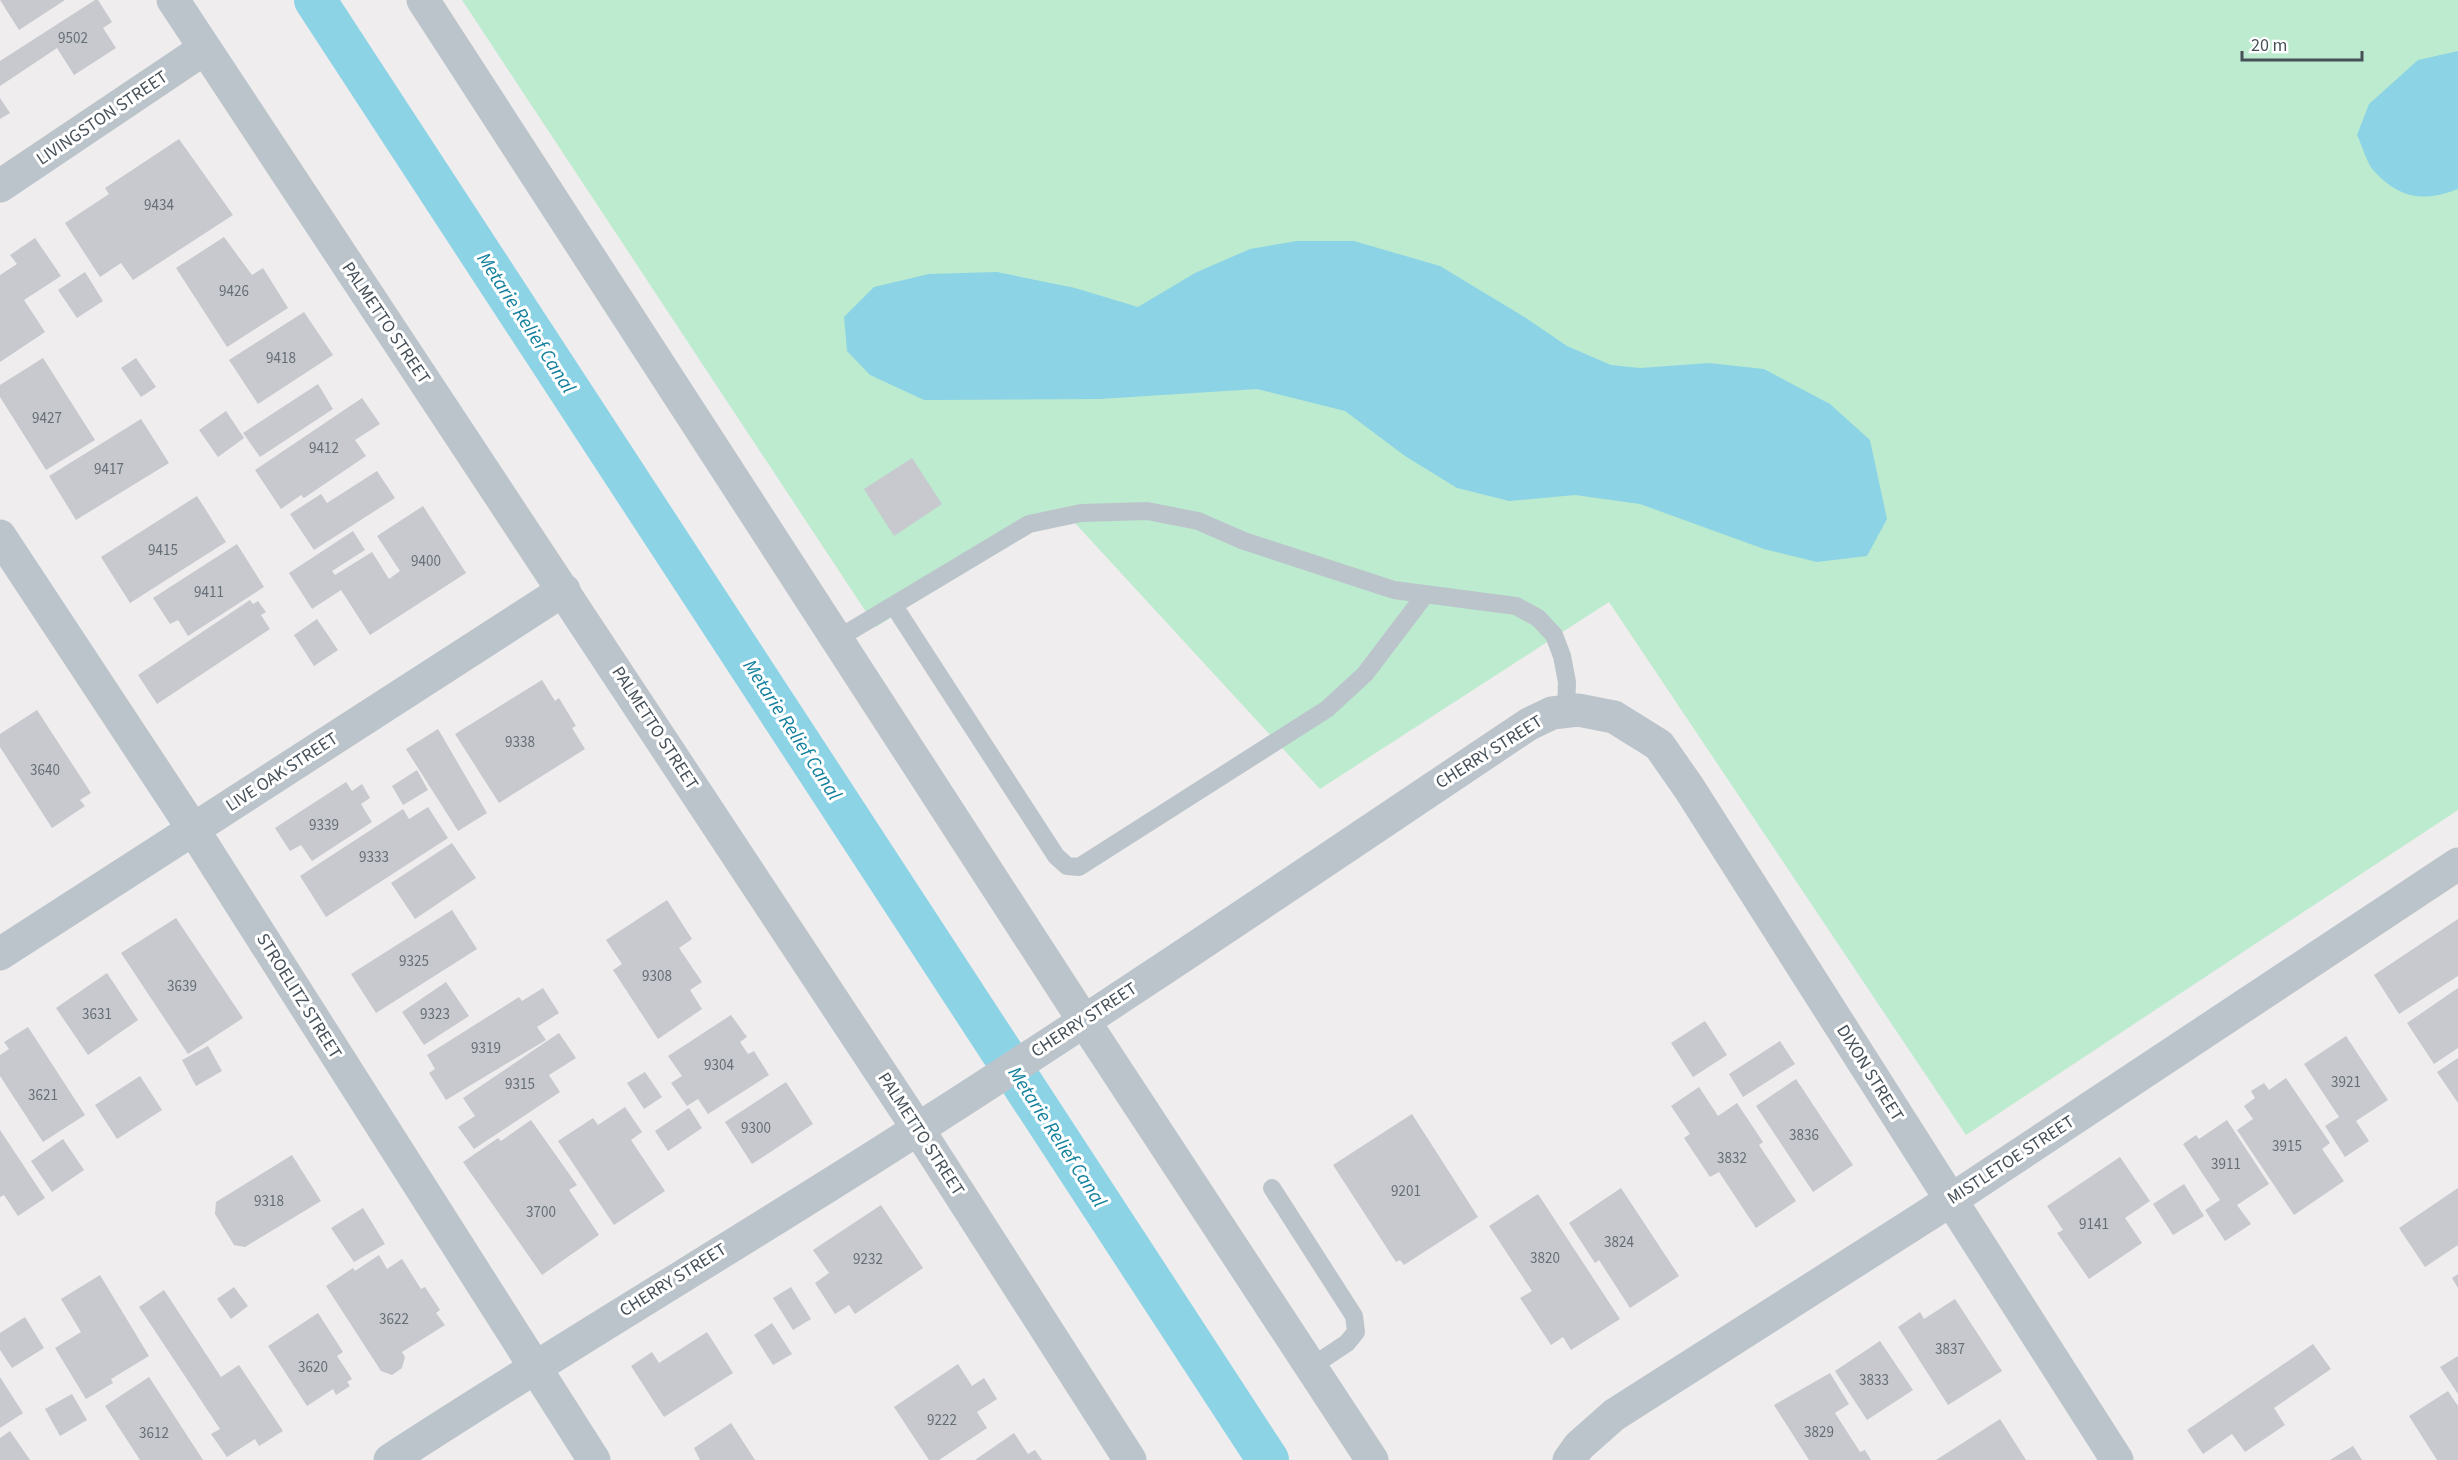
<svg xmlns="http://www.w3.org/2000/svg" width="2458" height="1460" font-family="'Source Sans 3',sans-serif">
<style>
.green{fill:#bdebcf}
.water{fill:#8cd3e6}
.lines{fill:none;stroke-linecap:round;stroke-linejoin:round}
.canal{stroke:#8cd3e6;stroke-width:42}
.building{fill:#c7c9cf}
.service{stroke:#bcc4cb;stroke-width:18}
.minor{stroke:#bcc4cb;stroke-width:33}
.tertiary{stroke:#bcc4cb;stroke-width:33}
.labels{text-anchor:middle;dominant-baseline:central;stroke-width:6;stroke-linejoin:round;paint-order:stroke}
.number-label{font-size:15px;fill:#666e76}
.street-label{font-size:18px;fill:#465059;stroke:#fff}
.water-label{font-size:20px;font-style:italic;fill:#14819e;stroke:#fff}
</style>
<rect width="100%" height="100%" fill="#efeded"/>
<polygon class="green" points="462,0 2458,0 2458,810 1966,1135 1609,602 1320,789 1062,509 876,627"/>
<g class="water">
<path d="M2458 51V189C2423 203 2398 198 2373 170 2366 161 2362 145 2357 135L2369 104 2418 60Z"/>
<polygon points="1297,241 1354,241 1440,266 1526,318 1567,346 1611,365 1640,368 1709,363 1764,369 1830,404 1870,440 1887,519 1867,556 1817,562 1764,549 1640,504 1575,495 1509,501 1457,488 1405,456 1345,411 1257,389 1100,399 924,400 870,375 847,351 844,317 874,287 929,274 997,272 1075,288 1138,307 1195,273 1250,249"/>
</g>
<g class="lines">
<polyline class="canal" points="315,0 1268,1460"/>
</g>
<g class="building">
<polygon points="0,0 65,0 19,30"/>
<polygon points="95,0 98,0 112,22 103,28 116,48 74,75 57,48 0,86 0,61"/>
<polygon points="0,98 10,113 0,119"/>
<polygon points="179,139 233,215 133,280 121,263 100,277 65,223 109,194 105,188"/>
<polygon points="224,237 252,275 263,268 288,308 227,347 176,268"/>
<polygon points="35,238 61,276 24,300 45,332 0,362 0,275 17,264 10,255"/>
<polygon points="85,272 103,301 77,318 58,290"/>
<polygon points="304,312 333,355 258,404 229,360"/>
<polygon points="43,358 95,440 46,470 0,397 0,385"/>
<polygon points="136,358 156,387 141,397 121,368"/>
<polygon points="318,384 333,409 260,457 243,433"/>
<polygon points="362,398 380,424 355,440 366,456 304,498 301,495 281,509 255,470"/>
<polygon points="226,411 244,438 218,457 199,430"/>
<polygon points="141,419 169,463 76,520 49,476"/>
<polygon points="912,458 942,504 894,536 864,489"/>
<polygon points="377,471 395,498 314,550 290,514 321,494 327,503"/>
<polygon points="197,496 226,542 130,603 101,557"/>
<polygon points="423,506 466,573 370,635 341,590 312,609 289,573 353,531 365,550 332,571 335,575 372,552 389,579 400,571 377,536"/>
<polygon points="237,544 264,587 188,636 178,620 170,624 153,598"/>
<polygon points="250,600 253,604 258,601 266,612 261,615 270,629 157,704 138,675"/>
<polygon points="317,619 338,650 314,666 294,635"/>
<polygon points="542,680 555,701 559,698 576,726 572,728 585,749 499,803 455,734"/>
<polygon points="37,710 91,793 80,800 85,806 52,828 0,747 0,734"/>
<polygon points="438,729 487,813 458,831 406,749"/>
<polygon points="417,770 428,790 403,805 392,786"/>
<polygon points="346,782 352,791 362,784 370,798 361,804 372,822 312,861 301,845 290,851 275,828"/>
<polygon points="428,807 448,838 326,917 300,876 403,809 409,819"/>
<polygon points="452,843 476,878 415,919 391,883"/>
<polygon points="667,900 692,939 679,948 702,982 690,990 702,1009 658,1039 613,970 622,964 606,940"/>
<polygon points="452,910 477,949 376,1013 351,974"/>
<polygon points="176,918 243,1018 188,1054 121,953"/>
<polygon points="2458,919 2458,976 2399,1014 2374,975"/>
<polygon points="107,973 138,1020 88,1055 56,1008"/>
<polygon points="446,982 469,1016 424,1045 402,1012"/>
<polygon points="543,988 559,1013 537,1027 546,1040 446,1100 429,1073 435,1069 427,1055 519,997 522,1001"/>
<polygon points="2458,988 2458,1048 2434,1064 2407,1023"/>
<polygon points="731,1015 747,1037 740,1042 748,1054 754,1051 769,1075 708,1114 698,1099 687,1106 671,1083 682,1076 668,1056"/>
<polygon points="1705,1021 1727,1055 1693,1077 1671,1043"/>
<polygon points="28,1027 85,1115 43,1142 0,1076 0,1055 9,1049 4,1042"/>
<polygon points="559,1033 576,1058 549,1075 560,1092 474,1149 458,1127 475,1116 463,1098"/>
<polygon points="2346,1036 2388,1100 2356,1121 2369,1141 2345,1157 2325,1126 2339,1117 2304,1064"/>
<polygon points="1780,1041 1795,1064 1743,1097 1729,1074"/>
<polygon points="208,1046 222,1071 196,1086 182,1060"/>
<polygon points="2458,1058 2458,1103 2437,1072"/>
<polygon points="645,1072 662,1097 644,1109 627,1083"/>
<polygon points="140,1076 162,1110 117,1139 95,1105"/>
<polygon points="2286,1078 2330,1143 2322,1149 2344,1181 2294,1215 2237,1130 2253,1119 2244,1106 2255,1098 2251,1091 2264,1083 2269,1090"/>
<polygon points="1796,1079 1853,1165 1813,1192 1756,1106"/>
<polygon points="786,1082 813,1124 752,1164 725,1122"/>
<polygon points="1699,1087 1718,1116 1737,1103 1763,1142 1759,1145 1796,1201 1756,1228 1719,1172 1710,1177 1684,1138 1690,1134 1671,1106"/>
<polygon points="625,1107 642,1132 631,1140 665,1191 614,1225 558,1141 593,1118 598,1125"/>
<polygon points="689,1108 702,1128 668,1151 655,1131"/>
<polygon points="1412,1114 1478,1217 1404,1265 1400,1260 1396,1262 1333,1165"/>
<polygon points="531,1120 577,1185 569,1190 599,1235 542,1275 463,1162 498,1138 501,1141"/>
<polygon points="2227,1120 2269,1184 2237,1205 2251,1224 2225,1241 2205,1210 2220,1200 2183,1144 2196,1135 2199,1139"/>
<polygon points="0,1130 45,1198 18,1216 4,1195 0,1197"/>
<polygon points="63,1139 84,1170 52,1192 31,1161"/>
<polygon points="292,1155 321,1201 245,1247 234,1245 215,1214 216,1202"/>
<polygon points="2120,1157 2150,1201 2125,1218 2142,1243 2089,1279 2057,1233 2063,1230 2047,1206"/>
<polygon points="2184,1184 2204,1216 2173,1235 2153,1204"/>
<polygon points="1621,1188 1679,1276 1630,1308 1599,1260 1595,1263 1569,1223"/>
<polygon points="2458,1188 2458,1245 2425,1267 2399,1228"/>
<polygon points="1538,1194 1620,1319 1571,1350 1563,1337 1551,1345 1520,1298 1532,1291 1489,1226"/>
<polygon points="881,1205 923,1268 855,1314 849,1305 835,1314 815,1283 829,1273 813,1250"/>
<polygon points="363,1208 385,1244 354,1262 331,1228"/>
<polygon points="379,1255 387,1269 402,1259 421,1289 425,1287 440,1310 436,1313 445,1325 402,1352 405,1357 402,1368 392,1375 381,1371 326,1286 353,1268 355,1271"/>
<polygon points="2458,1274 2458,1288 2452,1278"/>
<polygon points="100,1275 149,1356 111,1379 113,1383 86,1399 55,1348 81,1332 61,1299"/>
<polygon points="234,1287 248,1306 231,1319 217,1299"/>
<polygon points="791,1287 811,1319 793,1330 773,1298"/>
<polygon points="164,1290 221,1377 239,1365 283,1431 259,1446 255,1439 227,1457 211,1434 220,1429 139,1307"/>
<polygon points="1955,1299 2002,1371 1948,1405 1898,1327 1920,1312 1924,1319"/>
<polygon points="318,1313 343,1352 337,1356 352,1379 347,1382 350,1386 336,1395 333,1389 307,1406 268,1346"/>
<polygon points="25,1317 44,1348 12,1368 0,1350 0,1333"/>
<polygon points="772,1323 792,1354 773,1365 754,1335"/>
<polygon points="707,1332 733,1373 664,1417 631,1366 652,1352 659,1363"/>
<polygon points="1880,1341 1913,1390 1867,1420 1835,1371"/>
<polygon points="2313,1344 2331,1369 2274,1408 2285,1425 2245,1452 2232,1434 2203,1454 2187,1430"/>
<polygon points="2458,1356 2458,1394 2440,1367"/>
<polygon points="958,1364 972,1386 984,1378 997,1399 977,1412 987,1428 939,1460 929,1460 894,1407"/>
<polygon points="1830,1373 1849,1404 1835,1413 1860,1452 1865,1450 1871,1460 1809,1460 1774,1405"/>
<polygon points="0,1377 23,1413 0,1428"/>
<polygon points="149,1377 203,1460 140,1460 105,1406"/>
<polygon points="2448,1391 2458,1406 2458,1460 2437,1460 2409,1416"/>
<polygon points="72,1394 87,1420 60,1436 45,1409"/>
<polygon points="2000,1419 2026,1460 1936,1460"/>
<polygon points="731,1423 755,1460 700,1460 694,1448"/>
<polygon points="10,1431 30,1460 0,1460 0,1438"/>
<polygon points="1014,1433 1028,1454 1035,1450 1042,1460 975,1460"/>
<polygon points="2353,1446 2362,1460 2330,1460"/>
</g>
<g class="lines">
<g class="service">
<polyline points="894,606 1056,856 1067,866 1079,867 1327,709 1365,674 1425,595"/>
<polyline points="837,639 1029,524 1081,513 1147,511 1198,521 1244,541 1394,590 1516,606 1538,618 1554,635 1562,656 1567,682 1566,711"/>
<polyline points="1272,1188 1354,1316 1356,1332 1347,1343 1311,1367"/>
</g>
<g class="minor">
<polyline points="0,186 204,49"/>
<polyline points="0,536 193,829 594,1460"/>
<polyline points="0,954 564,590"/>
<path d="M390 1460C565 1346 745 1240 921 1127 1126 996 1327 859 1529 724L1552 713 1578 710 1614 717 1659 745 1689 788 1951 1200 2458 864"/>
</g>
<g class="tertiary">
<polyline points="173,0 918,1129 1130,1460"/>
<polyline points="423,0 1084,1021 1372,1460"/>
<polyline points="1569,1460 1579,1446 1614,1415 1951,1200 2117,1460"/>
</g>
</g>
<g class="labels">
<g class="number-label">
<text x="73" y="38">9502</text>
<text x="159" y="205">9434</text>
<text x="234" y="291">9426</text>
<text x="281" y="358">9418</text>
<text x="47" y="418">9427</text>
<text x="324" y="448">9412</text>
<text x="109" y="469">9417</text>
<text x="163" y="550">9415</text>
<text x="426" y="561">9400</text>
<text x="209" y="592">9411</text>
<text x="520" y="742">9338</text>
<text x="45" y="770">3640</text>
<text x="324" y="825">9339</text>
<text x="374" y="857">9333</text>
<text x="414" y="961">9325</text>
<text x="657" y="976">9308</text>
<text x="182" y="986">3639</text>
<text x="97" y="1014">3631</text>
<text x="435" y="1014">9323</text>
<text x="486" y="1048">9319</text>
<text x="719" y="1065">9304</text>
<text x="2346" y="1082">3921</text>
<text x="520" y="1084">9315</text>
<text x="43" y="1095">3621</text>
<text x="756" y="1128">9300</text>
<text x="1804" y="1135">3836</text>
<text x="2287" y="1146">3915</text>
<text x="1732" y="1158">3832</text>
<text x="2226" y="1164">3911</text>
<text x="1406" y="1191">9201</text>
<text x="269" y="1201">9318</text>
<text x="541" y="1212">3700</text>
<text x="2094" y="1224">9141</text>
<text x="1619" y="1242">3824</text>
<text x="1545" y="1258">3820</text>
<text x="868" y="1259">9232</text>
<text x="394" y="1319">3622</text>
<text x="1950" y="1349">3837</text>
<text x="313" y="1367">3620</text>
<text x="1874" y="1380">3833</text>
<text x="942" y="1420">9222</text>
<text x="1819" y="1432">3829</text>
<text x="154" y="1433">3612</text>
</g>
<g class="street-label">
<text transform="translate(102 118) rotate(-34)">LIVINGSTON STREET</text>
<text transform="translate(386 323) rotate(56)">PALMETTO STREET</text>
<text transform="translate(655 728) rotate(57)">PALMETTO STREET</text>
<text transform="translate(1489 752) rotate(-32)">CHERRY STREET</text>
<text transform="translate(282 772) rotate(-33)">LIVE OAK STREET</text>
<text transform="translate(299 996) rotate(58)">STROELITZ STREET</text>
<text transform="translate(1084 1020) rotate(-33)">CHERRY STREET</text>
<text transform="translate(1870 1073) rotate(58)">DIXON STREET</text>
<text transform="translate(921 1134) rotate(57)">PALMETTO STREET</text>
<text transform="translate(2011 1160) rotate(-33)">MISTLETOE STREET</text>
<text transform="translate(673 1280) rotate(-32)">CHERRY STREET</text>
</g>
<g class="water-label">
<text transform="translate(526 323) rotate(57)">Metarie Relief Canal</text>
<text transform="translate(792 730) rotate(57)">Metarie Relief Canal</text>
<text transform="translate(1057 1137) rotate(57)">Metarie Relief Canal</text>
</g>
</g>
<path d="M2242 51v9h120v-9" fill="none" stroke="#465059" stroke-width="3"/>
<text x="2251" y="51" font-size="18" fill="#465059" stroke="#ffffff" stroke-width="4.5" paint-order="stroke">20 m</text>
</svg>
